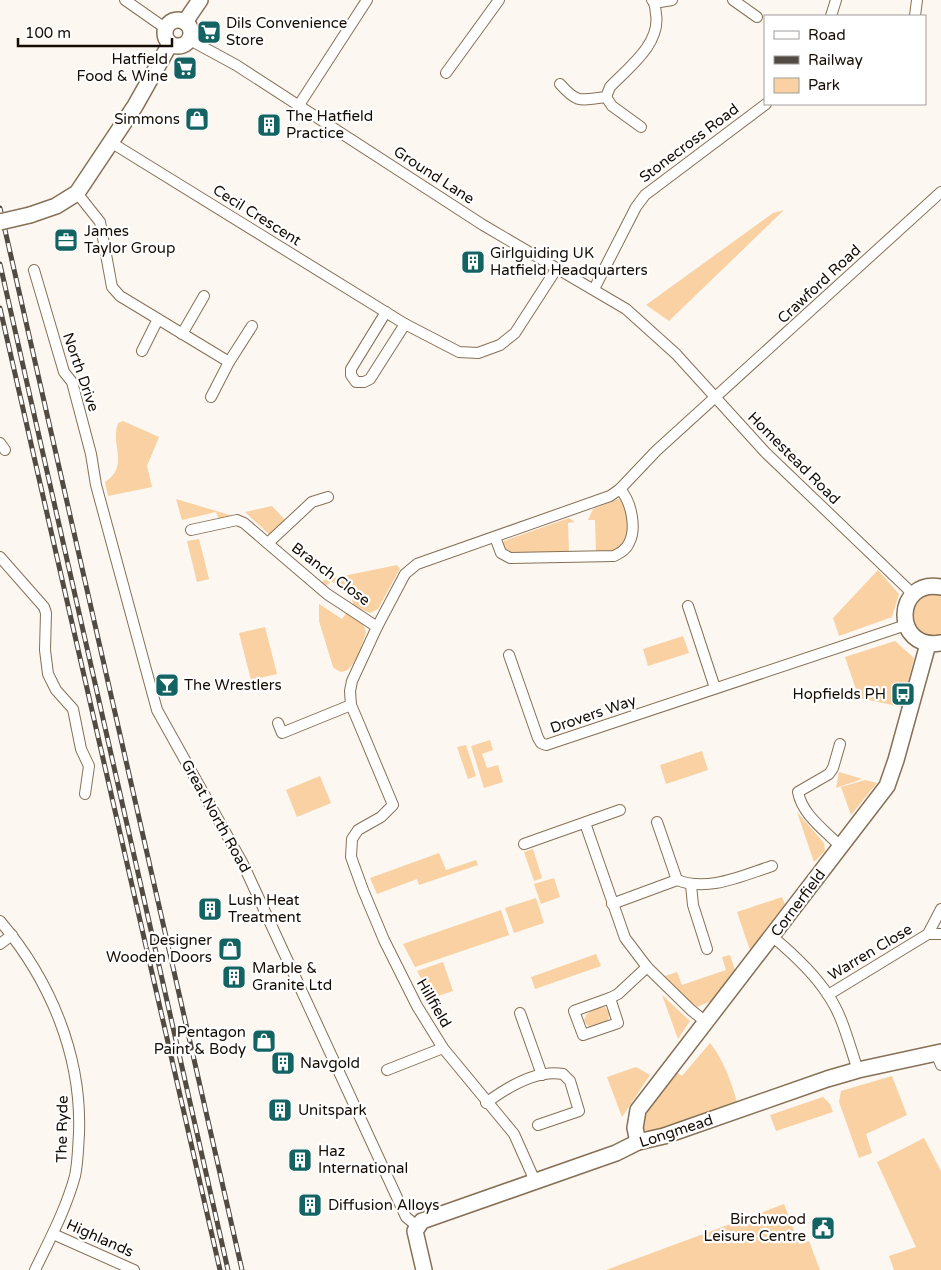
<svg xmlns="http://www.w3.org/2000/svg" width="941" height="1270" font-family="'Varela Round',sans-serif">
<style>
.green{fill:#f9d1a2}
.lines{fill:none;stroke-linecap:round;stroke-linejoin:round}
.street-casing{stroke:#867056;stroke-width:12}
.secondary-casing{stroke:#867056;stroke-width:18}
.street{stroke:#fff;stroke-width:10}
.secondary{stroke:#fff;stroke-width:15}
.rail-casing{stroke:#524b43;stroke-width:5}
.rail{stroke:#fff;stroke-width:3;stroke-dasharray:9;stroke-linecap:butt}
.secondary-bridge-casing{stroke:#867056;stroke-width:18;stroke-linecap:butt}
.secondary-bridge{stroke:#fff;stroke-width:15}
.labels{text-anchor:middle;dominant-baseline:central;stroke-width:4.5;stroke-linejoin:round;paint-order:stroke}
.poi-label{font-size:15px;fill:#150d04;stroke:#fff;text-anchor:start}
.street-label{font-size:15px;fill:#150d04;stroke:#fff}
</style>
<rect width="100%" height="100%" fill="#fcf7f1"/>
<g class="green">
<polygon points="784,210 669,321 646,305 773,213"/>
<path d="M123 421 159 437 147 466 152 487 108 496 105 482C130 466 110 446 118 423Z"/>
<polygon points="621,498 628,506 628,538 620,551 596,552 595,520 588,520 593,509"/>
<polygon points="176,499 233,516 219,520 216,512 182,520"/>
<polygon points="272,506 286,521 271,536 245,512"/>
<polygon points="569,518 575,522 568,523 569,552 507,555 502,545 504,541"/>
<polygon points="199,539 209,579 197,582 187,541"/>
<polygon points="397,565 400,569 398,572 378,609 370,613 354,606 352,600 354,596 331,581 328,585 321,584 324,580"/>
<polygon points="878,570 899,594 892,617 839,636 833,618"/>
<path d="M930 593 941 595V636C911 642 899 604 930 593Z"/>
<path d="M319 604 342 619 347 612C357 617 364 621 366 633 361 646 351 685 333 667L319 621Z"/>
<polygon points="265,627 277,674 251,680 239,633"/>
<polygon points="683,636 689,653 648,666 643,649"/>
<polygon points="895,641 914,658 902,707 859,698 845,657"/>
<polygon points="490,740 493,750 482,754 487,768 498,765 503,782 484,788 471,746"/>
<polygon points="466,745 476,776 468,779 457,747"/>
<polygon points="702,751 708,770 666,784 660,765"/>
<polygon points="839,772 862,779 836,788"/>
<polygon points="320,776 331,803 297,817 286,790"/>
<polygon points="865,780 877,783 851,815 841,787"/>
<polygon points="797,812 824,843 825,851 814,862"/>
<polygon points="533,849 542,878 534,881 524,852"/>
<polygon points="439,853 446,870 476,860 478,865 419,885 417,879 377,894 370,878"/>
<polygon points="554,878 560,897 541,904 534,884"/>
<polygon points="782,897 785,904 750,950 737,912"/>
<polygon points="536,898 544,923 514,933 505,908"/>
<polygon points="501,910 509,935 415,967 403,944"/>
<polygon points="596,954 601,966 535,989 531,977"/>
<polygon points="730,955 736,973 716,999 697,1007 662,977 677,972 682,985 726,970 722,957"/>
<polygon points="443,962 453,991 432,998 417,971"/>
<polygon points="662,995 690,1021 678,1039"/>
<polygon points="605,1007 610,1013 608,1020 600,1025 589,1027 584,1021 586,1015 594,1009"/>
<path d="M710 1043C725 1062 731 1082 738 1105L650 1134C641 1130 641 1127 640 1118L676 1072 682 1076Z"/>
<polygon points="636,1067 650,1075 622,1117 607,1077"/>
<polygon points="892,1076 907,1115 866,1134 872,1153 859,1158 839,1102 841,1091"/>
<polygon points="823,1097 830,1104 833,1112 776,1131 770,1115"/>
<polygon points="924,1138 941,1171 941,1270 894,1270 889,1256 916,1247 877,1162"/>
<polygon points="784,1204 799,1244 809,1241 820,1270 606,1270"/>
</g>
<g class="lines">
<g class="street-casing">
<g id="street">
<polyline points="125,0 165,28"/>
<polyline points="733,0 757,17"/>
<polyline points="654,3 672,0"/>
<polyline points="831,16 836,0"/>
<polyline points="915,16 917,0"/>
<polyline points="190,40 236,65 483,225 626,309 676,354 765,452 913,594"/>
<polyline points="446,73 499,0"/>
<path d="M560 84C578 104 580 100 606 97L610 87C628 68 661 44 656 14 655 9 656 4 652 0"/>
<polyline points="606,97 612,106 641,127"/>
<polyline points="299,105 367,0"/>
<polyline points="112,143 405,324 459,352 478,353 500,345 515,333 557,268"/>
<polyline points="77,193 100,222 112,287 120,296 229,362 211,397"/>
<polyline points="34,270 64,372 72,382 91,454 96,485 157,710 243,864 406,1217 417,1226"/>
<polyline points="594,289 636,207 645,195 766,104"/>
<polyline points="386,312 351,369 351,375 356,382 364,382 370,379 405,324"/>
<polyline points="182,334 204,296"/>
<polyline points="142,351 158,319"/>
<polyline points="229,362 252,326"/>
<polyline points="0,443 5,450"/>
<polyline points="191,530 237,520 244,523 327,594 377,627"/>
<path d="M495 537 501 553 510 558 614 556C620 553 626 550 629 543 637 528 631 501 620 489"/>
<polyline points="268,543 312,502 328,497"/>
<polyline points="0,557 44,607 46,613 45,650 48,674 56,690 73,709 81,749 89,766 85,794"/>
<polyline points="688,606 715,688"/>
<polyline points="509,655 538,738 541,743 546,745 906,625"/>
<polyline points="278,723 282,733 351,705"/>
<path d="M840 744 833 768 829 774 798 792C802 815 826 831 841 847"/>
<polyline points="657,822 677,880"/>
<polyline points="585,823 625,938 647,967 691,1010 706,1022"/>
<polyline points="524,844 620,810"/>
<polyline points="691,885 693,905 707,949"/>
<path d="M612 904 677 880C708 892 741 876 772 866"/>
<path d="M0 921C50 980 82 1055 79 1134 78 1147 78 1162 75 1176 66 1209 50 1239 35 1270"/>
<polyline points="928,934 941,909"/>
<path d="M773 937C792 953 814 973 828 995 843 1016 849 1045 858 1070"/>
<polyline points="0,944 12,935"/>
<polyline points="828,995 928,934 941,934"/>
<polygon points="610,998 618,1023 583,1035 574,1011"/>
<polyline points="610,998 618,994 647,967"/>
<polyline points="520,1013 542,1075"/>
<polyline points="936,1053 941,1065"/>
<polyline points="387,1070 443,1048"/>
<path d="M486 1103C506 1088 537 1069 563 1074L570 1081 579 1111 538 1125"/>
<polyline points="535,1181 514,1134 443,1048 417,1006 384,940 363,890 351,857 352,839 358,830 381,817 393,805 357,719 351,705 350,691 352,681 377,627 405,574 417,564 610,496 620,489 656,451 941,192"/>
<polyline points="53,1234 134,1270"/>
</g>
</g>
<g class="secondary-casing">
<g id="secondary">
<circle cx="178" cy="33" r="13"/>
<polyline points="185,22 200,0"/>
<polyline points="30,215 56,206 77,193 135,106 170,44"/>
<path d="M941 587C894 578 892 651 941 643"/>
<polyline points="638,1142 635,1128 638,1110 887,786 896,760 928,644"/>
<polyline points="424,1270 415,1231 422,1221 616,1153 638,1142 664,1136 827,1079 858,1070 941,1052"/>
</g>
</g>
<use href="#street" class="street"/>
<use href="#secondary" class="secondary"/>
<g class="rail-casing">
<g id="rail">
<polyline points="0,208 242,1270"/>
<polyline points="0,264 228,1270"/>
<polyline points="0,308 220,1270"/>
</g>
</g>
<use href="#rail" class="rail"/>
<g class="secondary-bridge-casing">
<polyline id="secondary-bridge" points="0,222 30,215"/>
</g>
<use href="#secondary-bridge" class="secondary-bridge"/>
</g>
<defs>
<g id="supermarket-square" transform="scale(1.25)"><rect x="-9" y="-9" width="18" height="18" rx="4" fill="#136362" stroke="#fff"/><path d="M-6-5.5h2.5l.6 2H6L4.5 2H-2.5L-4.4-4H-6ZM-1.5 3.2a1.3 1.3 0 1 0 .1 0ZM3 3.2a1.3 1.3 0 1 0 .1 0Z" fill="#fff"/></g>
<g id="shop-square" transform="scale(1.25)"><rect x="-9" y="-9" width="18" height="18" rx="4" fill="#136362" stroke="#fff"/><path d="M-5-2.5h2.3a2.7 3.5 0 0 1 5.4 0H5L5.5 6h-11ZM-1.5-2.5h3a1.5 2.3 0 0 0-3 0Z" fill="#fff"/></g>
<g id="building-square" transform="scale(1.25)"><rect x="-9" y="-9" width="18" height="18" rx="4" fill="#136362" stroke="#fff"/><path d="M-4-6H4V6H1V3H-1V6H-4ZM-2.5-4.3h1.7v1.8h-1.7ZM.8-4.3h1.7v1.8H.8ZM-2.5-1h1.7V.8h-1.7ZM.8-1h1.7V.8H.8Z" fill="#fff"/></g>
<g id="office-square" transform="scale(1.25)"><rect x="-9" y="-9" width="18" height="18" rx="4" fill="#136362" stroke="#fff"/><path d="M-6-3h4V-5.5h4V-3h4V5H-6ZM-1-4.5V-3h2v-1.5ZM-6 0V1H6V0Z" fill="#fff"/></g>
<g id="bar-square" transform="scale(1.25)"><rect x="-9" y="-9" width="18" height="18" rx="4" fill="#136362" stroke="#fff"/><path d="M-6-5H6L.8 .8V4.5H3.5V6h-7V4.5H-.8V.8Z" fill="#fff"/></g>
<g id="bus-square" transform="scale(1.25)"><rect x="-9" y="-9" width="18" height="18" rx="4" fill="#136362" stroke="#fff"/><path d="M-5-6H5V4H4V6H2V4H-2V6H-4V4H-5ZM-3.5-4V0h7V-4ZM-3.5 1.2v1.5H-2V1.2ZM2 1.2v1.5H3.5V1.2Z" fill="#fff"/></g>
<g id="civic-square" transform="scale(1.25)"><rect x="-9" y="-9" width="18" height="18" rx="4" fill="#136362" stroke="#fff"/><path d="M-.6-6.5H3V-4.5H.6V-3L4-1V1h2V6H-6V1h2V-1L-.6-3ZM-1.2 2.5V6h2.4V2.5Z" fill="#fff"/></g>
</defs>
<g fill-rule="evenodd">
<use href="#supermarket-square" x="209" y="32"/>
<use href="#supermarket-square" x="185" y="68"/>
<use href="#shop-square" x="197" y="119"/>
<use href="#building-square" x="269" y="125"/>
<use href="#office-square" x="66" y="240"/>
<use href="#building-square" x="473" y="262"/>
<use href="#bar-square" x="167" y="685"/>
<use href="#bus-square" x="903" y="694"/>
<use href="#building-square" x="210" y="909"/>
<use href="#shop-square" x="230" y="949"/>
<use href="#building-square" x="234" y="977"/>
<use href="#shop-square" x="264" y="1041"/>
<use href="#building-square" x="283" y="1063"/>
<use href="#building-square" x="280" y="1110"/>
<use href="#building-square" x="300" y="1160"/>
<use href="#building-square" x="310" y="1205"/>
<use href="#civic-square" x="823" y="1228"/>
</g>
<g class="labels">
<g class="poi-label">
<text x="226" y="23">Dils Convenience<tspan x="226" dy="17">Store</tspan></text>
<text x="168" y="59" text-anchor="end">Hatfield<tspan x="168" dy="17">Food &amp; Wine</tspan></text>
<text x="286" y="116">The Hatfield<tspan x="286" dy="17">Practice</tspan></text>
<text x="180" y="119" text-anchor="end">Simmons</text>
<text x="84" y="231">James<tspan x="84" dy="17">Taylor Group</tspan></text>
<text x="490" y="253">Girlguiding UK<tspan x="490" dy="17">Hatfield Headquarters</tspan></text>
<text x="184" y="685">The Wrestlers</text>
<text x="886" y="694" text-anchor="end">Hopfields PH</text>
<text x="228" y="900">Lush Heat<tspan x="228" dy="17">Treatment</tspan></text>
<text x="212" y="940" text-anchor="end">Designer<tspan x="212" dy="17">Wooden Doors</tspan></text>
<text x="252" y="968">Marble &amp;<tspan x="252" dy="17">Granite Ltd</tspan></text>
<text x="246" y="1032" text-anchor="end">Pentagon<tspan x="246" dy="17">Paint &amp; Body</tspan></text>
<text x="300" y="1063">Navgold</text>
<text x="298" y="1110">Unitspark</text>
<text x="318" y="1151">Haz<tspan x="318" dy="17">International</tspan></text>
<text x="328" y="1205">Diffusion Alloys</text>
<text x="806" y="1219" text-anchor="end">Birchwood<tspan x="806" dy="17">Leisure Centre</tspan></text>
</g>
<g class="street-label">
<text transform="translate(689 143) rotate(-37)">Stonecross Road</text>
<text transform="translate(434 175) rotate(33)">Ground Lane</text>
<text transform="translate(257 215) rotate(32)">Cecil Crescent</text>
<text transform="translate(819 284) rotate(-43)">Crawford Road</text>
<text transform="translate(81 372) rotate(71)">North Drive</text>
<text transform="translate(794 458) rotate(45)">Homestead Road</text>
<text transform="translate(331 574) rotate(37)">Branch Close</text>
<text transform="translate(593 714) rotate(-19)">Drovers Way</text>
<text transform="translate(216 816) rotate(61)">Great North Road</text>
<text transform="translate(798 903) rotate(-53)">Cornerfield</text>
<text transform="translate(870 952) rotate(-31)">Warren Close</text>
<text transform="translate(434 1003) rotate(60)">Hillfield</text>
<text transform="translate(62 1129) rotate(-89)">The Ryde</text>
<text transform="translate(676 1131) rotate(-18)">Longmead</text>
<text transform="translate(100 1238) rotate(24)">Highlands</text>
</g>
</g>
<rect x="764" y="15" width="162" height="90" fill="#ffffff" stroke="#a19e9b"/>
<rect x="774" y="31" width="25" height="8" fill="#ffffff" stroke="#a19e9b"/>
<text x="808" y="40" font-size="15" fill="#150d04">Road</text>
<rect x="774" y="56" width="25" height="8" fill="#524b43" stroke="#a19e9b"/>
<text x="808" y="65" font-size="15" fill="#150d04">Railway</text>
<rect x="774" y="78" width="25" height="15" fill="#f9d1a2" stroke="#a19e9b"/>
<text x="808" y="90" font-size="15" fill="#150d04">Park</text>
<path d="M18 38v8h154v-8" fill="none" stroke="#150d04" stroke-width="2.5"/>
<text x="25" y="38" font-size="15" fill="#150d04" stroke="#ffffff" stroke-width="4" paint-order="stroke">100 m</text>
</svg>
